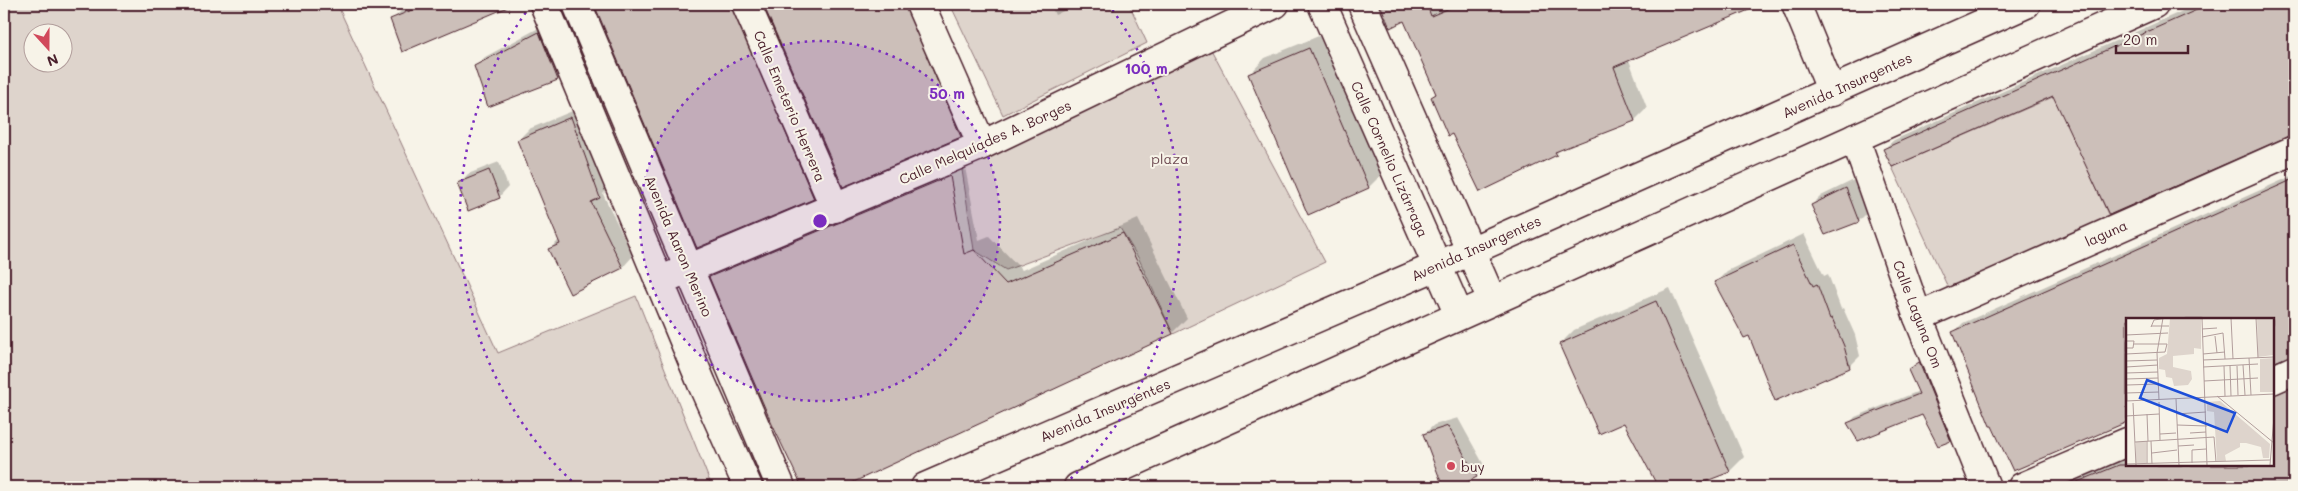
<svg xmlns="http://www.w3.org/2000/svg" width="2298" height="491" font-family="Mali,sans-serif">
<style>
.green{fill:#ded4cc;stroke:#947a7c;fill-rule:evenodd}
.shadow{fill:#0003}
.building{fill:#ccbfb9;stroke:#4a1f2b}
.lines{fill:none;stroke-linecap:round;stroke-linejoin:round}
.minor-casing{stroke:#4a1f2b;stroke-width:31}
.major-casing{stroke:#4a1f2b;stroke-width:31}
.minor{stroke:#f7f3e8;stroke-width:28}
.major{stroke:#f7f3e8;stroke-width:28}
.ring{fill:none;stroke:#7b2cbf;stroke-width:2.5;stroke-dasharray:2.5 5}
.poi-dot{fill:#d1495b;stroke:#f7f3e8;stroke-width:2}
.labels{text-anchor:middle;dominant-baseline:central;stroke-width:4;stroke-linejoin:round;paint-order:stroke}
.street-label{font-size:14px;fill:#4a1f2b;stroke:#f7f3e8}
.park-label{font-size:14px;fill:#6f4c53;stroke:#f7f3e8}
.poi-label{font-size:14px;fill:#4a1f2b;stroke:#f7f3e8;text-anchor:start}
.inset-road{fill:none;stroke:#b29e9c;stroke-width:1}
.view{fill:#1d4ed8;fill-opacity:0.15;stroke:#1d4ed8;stroke-width:2.5}
.inset-edge{fill:none;stroke:#4a1f2b;stroke-width:2.5}
.centre{fill:#7b2cbf;stroke:#f7f3e8;stroke-width:2.5}
.ring-label{font-size:15px;text-anchor:middle;font-weight:bold;fill:#7b2cbf;stroke:#f7f3e8;stroke-width:4;stroke-linejoin:round;paint-order:stroke}
</style>
<rect width="100%" height="100%" fill="#f7f3e8"/>
<filter id="ink" filterUnits="userSpaceOnUse"><feTurbulence type="fractalNoise" baseFrequency=".02" numOctaves="2"/><feDisplacementMap in="SourceGraphic" scale="10" xChannelSelector="R" yChannelSelector="G"/><feConvolveMatrix kernelMatrix="1 2 1 2 8 2 1 2 1" color-interpolation-filters="sRGB"/></filter>
<g filter="url(#ink)">
<g class="green">
<path d="M4 4H337L498 353 636 296 712 487H10L4 485ZM62 32V62H32V32Z"/>
<polygon points="950,4 1129,4 1147,43 1003,115"/>
<polygon points="1207,42 1325,262 1173,334 1139,259 1120,228 1006,270 974,250 962,170"/>
<polygon points="2055,96 2112,223 1951,294 1892,167"/>
</g>
<g class="shadow">
<polygon points="413,4 512,4 402,50 392,20 404,8"/>
<polygon points="595,4 748,4 827,184 813,198 698,246"/>
<polygon points="764,4 922,4 974,122 961,136 843,185"/>
<polygon points="1050,4 1078,4 1055,15"/>
<polygon points="1381,4 1578,4 1586,22 1629,4 1744,4 1733,15 1629,60 1647,108 1635,120 1563,147 1556,154 1452,132 1432,97 1437,92 1405,19 1391,26"/>
<polygon points="2198,4 2294,4 2294,132 2109,214 2053,95 1884,149 1894,140"/>
<polygon points="548,23 567,69 558,78 489,105 476,66 485,57"/>
<polygon points="1326,33 1385,171 1369,187 1249,75 1265,58"/>
<polygon points="582,107 611,186 603,194 633,256 623,267 549,250 559,240 518,140 529,129"/>
<polygon points="499,162 508,187 499,197 459,184 468,174"/>
<polygon points="964,162 979,240 989,236 1022,270 1138,219 1187,318 1172,333 840,487 803,487 772,422 711,277 726,262"/>
<polygon points="2294,175 2294,354 2272,363 2272,320 2127,320 1953,333 1963,323"/>
<polygon points="1856,179 1868,212 1859,221 1826,234 1812,205 1821,196"/>
<polygon points="1804,234 1824,276 1828,274 1841,309 1843,308 1855,335 1860,356 1849,367 1750,334 1716,282 1727,271"/>
<polygon points="1670,288 1744,457 1730,471 1687,487 1660,487 1625,422 1560,344 1574,330"/>
<polygon points="1926,357 1957,433 1950,440 1923,413 1849,424 1855,417 1919,391 1909,370"/>
<polygon points="2294,382 2294,487 2051,487 2127,457 2127,465 2272,465 2272,383"/>
<polygon points="1458,418 1485,467 1476,476 1455,487 1445,487 1424,434 1434,425"/>
<polygon points="1186,483 1188,487 1175,487"/>
</g>
<g class="building">
<polygon points="427,4 515,4 402,52 390,19"/>
<polygon points="594,4 731,4 814,199 697,248"/>
<polygon points="763,4 905,4 961,137 843,187"/>
<polygon points="1380,4 1437,4 1428,8 1431,16 1459,4 1763,4 1614,67 1635,121 1555,152 1557,155 1480,192 1452,134 1448,136 1431,97 1436,94 1404,21 1390,28"/>
<polygon points="2210,4 2294,4 2294,134 2109,215 2053,96 1892,167 1883,149"/>
<polygon points="539,32 558,80 488,107 474,66"/>
<polygon points="1309,48 1369,188 1308,215 1248,74"/>
<polygon points="571,117 600,198 591,202 623,268 570,294 548,249 560,244 517,140"/>
<polygon points="489,170 500,198 468,211 457,183"/>
<polygon points="950,176 964,254 974,250 1006,284 1123,233 1173,334 843,487 802,487 771,422 709,277"/>
<polygon points="2294,179 2294,355 2272,363 2272,320 2127,320 2127,422 2013,471 1992,426 1990,426 1952,332"/>
<polygon points="1846,188 1859,222 1825,235 1811,205"/>
<polygon points="1793,245 1813,286 1817,284 1830,319 1832,318 1844,346 1850,368 1775,401 1749,336 1744,338 1714,282"/>
<polygon points="1656,301 1730,472 1691,487 1658,487 1624,423 1599,434 1559,344"/>
<polygon points="1919,362 1951,441 1938,446 1922,415 1858,441 1847,423 1919,394 1908,370"/>
<polygon points="2294,387 2294,487 2065,487 2119,465 2272,465 2272,395"/>
<polygon points="1448,426 1477,477 1457,487 1443,487 1423,434"/>
</g>
<g class="lines">
<g class="minor-casing">
<g id="minor">
<polyline points="746,4 835,208"/>
<polyline points="920,4 982,145"/>
<polyline points="1322,4 1459,315"/>
<polyline points="1362,4 1492,300"/>
<polyline points="1796,4 1832,92"/>
<polyline points="1855,138 1918,317 1986,487"/>
<polyline points="659,281 982,145 1275,4"/>
<polyline points="1918,317 2294,150"/>
<polyline points="2272,380 2294,370"/>
<polyline points="2022,487 2127,442"/>
</g>
</g>
<g class="major-casing">
<g id="major">
<polyline points="544,4 702,384 748,487"/>
<polyline points="577,4 781,487"/>
<polyline points="925,487 1437,266 2026,4"/>
<polyline points="1078,487 2154,4"/>
</g>
</g>
<use href="#minor" class="minor"/>
<use href="#major" class="major"/>
</g>
</g>
<circle cx="820" cy="221" r="180" fill="#7b2cbf" fill-opacity=".12"/>
<g class="ring">
<circle cx="820" cy="221" r="180"/>
<path d="M577 486A360 360 0 0 1 532 4M1108 4A360 360 0 0 1 1063 486"/>
</g>
<circle class="poi-dot" cx="1451" cy="466" r="5"/>
<g class="labels">
<g class="street-label">
<text transform="translate(1847 85) rotate(-24)">Avenida Insurgentes</text>
<text transform="translate(790 106) rotate(67)">Calle Emeterio Herrera</text>
<text transform="translate(985 142) rotate(-24)">Calle Melquíades A. Borges</text>
<text transform="translate(1390 159) rotate(66)">Calle Cornelio Lizárraga</text>
<text transform="translate(2106 233) rotate(-24)">laguna</text>
<text transform="translate(679 246) rotate(67)">Avenida Aaron Merino</text>
<text transform="translate(1476 248) rotate(-24)">Avenida Insurgentes</text>
<text transform="translate(1918 314) rotate(69)">Calle Laguna Om</text>
<text transform="translate(1105 410) rotate(-23)">Avenida Insurgentes</text>
</g>
<g class="park-label">
<text x="1170" y="158">plaza</text>
</g>
<g class="poi-label">
<text x="1461" y="466">buy</text>
</g>
</g>
<g transform="translate(2126 318)">
<rect width="148" height="148" fill="#f7f3e8"/>
<path d="M44 0H75V31L68 30V36L47 38V49L65 53 66 61 62 67 48 68 46 60 40 59 39 52 33 51V40L41 36ZM131 0H147V37L132 39ZM147 40V74H134V41ZM94 83 144 126 143 140H137L135 129 120 125H114V129L99 137 100 143H91L88 94 81 93V84ZM20 123V145H10V124Z" fill="#ded4cc"/>
<path class="inset-road" d="M76 0 81 147M105 0 107 41M130 0 132 40M25 8H43M25 9 28 2 41 0M76 11 91 10M0 17 42 15M89 18 91 35M76 19 97 15 99 41M0 23H8L7 30H0M0 36 39 34 41 26H8M77 36 99 34M123 40 125 77M77 42 148 39M0 43 31 42M117 47 119 77M98 48 99 78M104 48 105 78M111 48 112 77M0 49 32 47M77 49 132 46M0 52 1 83M0 55 32 54M0 61 32 60M78 63 132 60M1 67 32 66M0 75 33 74M91 78 148 125M50 81 53 147M33 82 31 35 37 0M0 83 148 76M33 84 34 122M7 85 10 147M21 96 22 123M50 96 80 94M0 98 33 96M51 107 81 108M64 115 80 114M34 116 50 115M21 123V145M25 123 26 146M9 124 88 119 90 144M52 128 68 127M26 135 51 132M66 145V132L80 131M0 146 144 142M144 147 148 99"/>
<path class="view" d="M21 62 109 95 101 114 14 80Z"/>
<rect width="148" height="148" class="inset-edge"/>
</g>
<circle cx="820" cy="221" r="8" class="centre"/>
<g class="ring-label">
<text x="1146" y="74">100 m</text>
<text x="947" y="99">50 m</text>
</g>
<rect width="2298" height="491" fill="none" stroke="#f7f3e8" stroke-width="20"/>
<rect x="10" y="10" width="2278" height="471" fill="none" stroke="#4a1f2b" stroke-width="2" filter="url(#ink)"/>
<g transform="translate(48 48) rotate(159)"><circle r="24" fill="#f7f3e8" stroke="#b29e9c"/>
<path d="M0-4L9 19L0 12L-9 19Z" fill="#d1495b"/>
<text y="-8" font-size="14" font-weight="bold" text-anchor="middle" fill="#4a1f2b">N</text>
</g>
<path d="M2116 45v8h72v-8" fill="none" stroke="#4a1f2b" stroke-width="2.5"/>
<text x="2123" y="45" font-size="15" fill="#4a1f2b" stroke="#f7f3e8" stroke-width="4" paint-order="stroke">20 m</text>
</svg>
